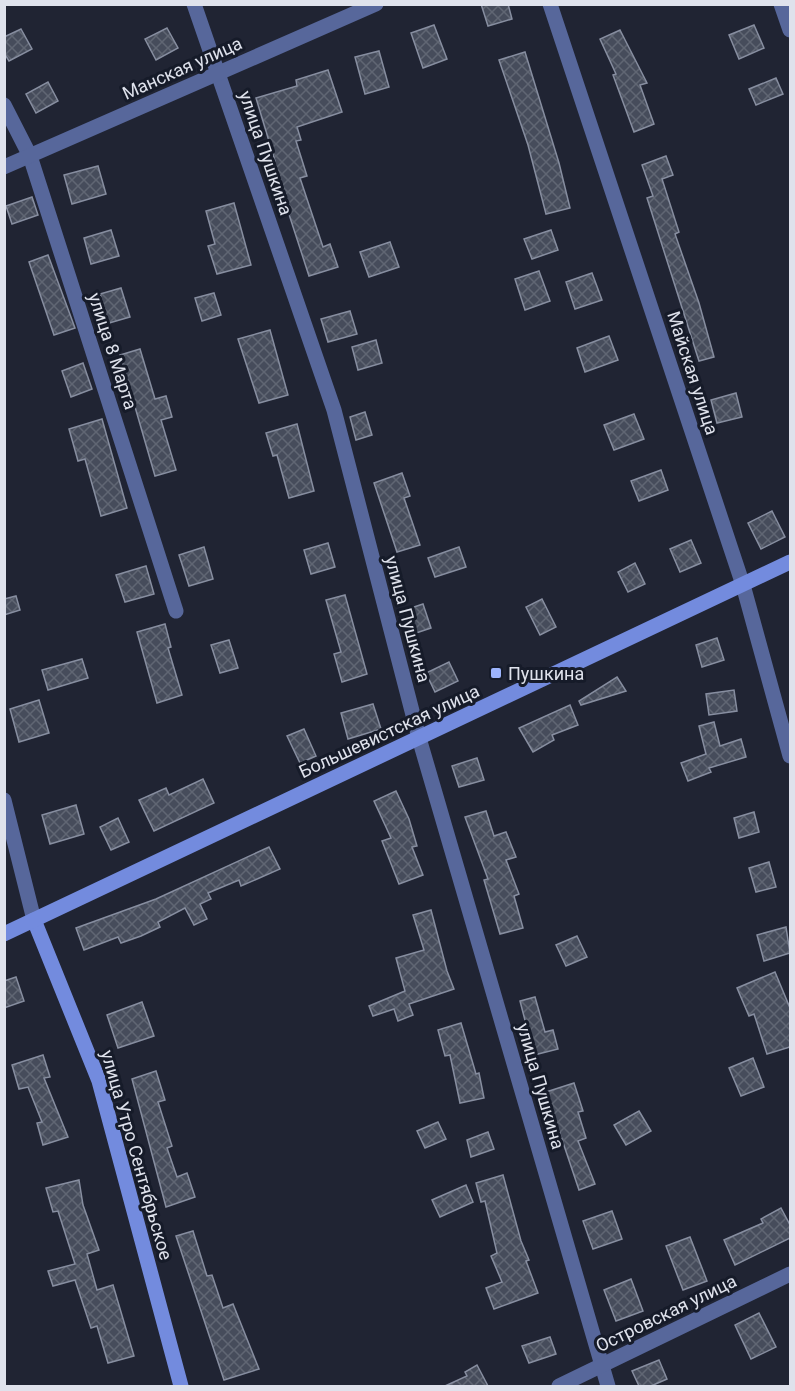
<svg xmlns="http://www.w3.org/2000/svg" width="795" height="1391" font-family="Roboto,sans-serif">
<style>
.building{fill:url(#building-cross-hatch);stroke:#878ea0;stroke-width:1.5}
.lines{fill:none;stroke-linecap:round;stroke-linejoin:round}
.street{stroke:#57679b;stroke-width:15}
.secondary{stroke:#738bde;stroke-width:15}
.poi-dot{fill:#9db4fd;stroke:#161b29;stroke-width:2}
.labels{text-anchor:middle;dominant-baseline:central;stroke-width:6;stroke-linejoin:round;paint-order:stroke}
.street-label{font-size:18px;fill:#dfe2ec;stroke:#161b29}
.poi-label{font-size:18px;fill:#dfe2ec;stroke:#161b29;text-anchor:start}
</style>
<defs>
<pattern id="building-cross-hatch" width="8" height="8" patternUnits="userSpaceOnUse" patternTransform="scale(1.5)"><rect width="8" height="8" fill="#464c5b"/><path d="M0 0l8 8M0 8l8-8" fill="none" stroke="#606673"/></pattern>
</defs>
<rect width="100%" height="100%" fill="#202433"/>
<g class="building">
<polygon points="481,4 508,4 512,19 488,26"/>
<polygon points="434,25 447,59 423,68 411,33"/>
<polygon points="754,25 764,48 739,59 729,35"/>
<polygon points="167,28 178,48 156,60 145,39"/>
<polygon points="21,29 32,49 9,61 4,53 4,37"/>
<polygon points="620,30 647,83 640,85 654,124 634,132 613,75 616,74 600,39"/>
<polygon points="379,51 389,87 365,94 355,57"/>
<polygon points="525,52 559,163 570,208 546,214 528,145 499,60"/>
<polygon points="328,70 342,112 297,127 301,140 296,141 307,176 300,178 323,247 330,244 338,267 309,276 272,162 275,161 256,98 297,86 296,80"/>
<polygon points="776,78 783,94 756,105 749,89"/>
<polygon points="48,82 58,101 36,113 26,94"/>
<polygon points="666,156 673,175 662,179 679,232 675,234 699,303 714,357 699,361 647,198 653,196 642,165"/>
<polygon points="98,166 106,194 72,204 64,175"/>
<polygon points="32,197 38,215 12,224 6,206"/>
<polygon points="234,203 251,265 217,274 208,246 215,244 206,211"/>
<polygon points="111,230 119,256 91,264 84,238"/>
<polygon points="551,230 558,250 532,259 524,239"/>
<polygon points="390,242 399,267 369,277 360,252"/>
<polygon points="48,255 75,328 54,335 29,262"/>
<polygon points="539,271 550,301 525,310 515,279"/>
<polygon points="592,273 602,300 575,309 566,282"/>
<polygon points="121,288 130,317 109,323 100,294"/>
<polygon points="214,293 221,315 202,321 195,298"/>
<polygon points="350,311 357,334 328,342 321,319"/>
<polygon points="270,330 288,395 259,403 238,339"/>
<polygon points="609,336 618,360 585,372 577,348"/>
<polygon points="376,340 382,363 358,370 352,347"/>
<polygon points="140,349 155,399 166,396 172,417 161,420 176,470 155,476 120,355"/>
<polygon points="83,363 92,389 71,397 62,371"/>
<polygon points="736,393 742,417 717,423 711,400"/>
<polygon points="365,412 372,435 356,440 350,417"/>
<polygon points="634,414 644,439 614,450 604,425"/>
<polygon points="102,419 127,508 101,516 85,459 78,461 69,429"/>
<polygon points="297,424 314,491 289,498 277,455 273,456 266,433"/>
<polygon points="661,470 668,490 639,501 631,481"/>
<polygon points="402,473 410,496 404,498 420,545 397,552 374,483"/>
<polygon points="772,511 785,537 761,549 748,523"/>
<polygon points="691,540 701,563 680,572 670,549"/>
<polygon points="328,543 335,567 311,574 304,550"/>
<polygon points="204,547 213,579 189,586 179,555"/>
<polygon points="459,547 466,567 435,577 428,558"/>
<polygon points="635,563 645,584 628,592 618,572"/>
<polygon points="146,566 154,594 125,602 116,575"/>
<polygon points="345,595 367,674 342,682 334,654 341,652 326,600"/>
<polygon points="16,596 20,610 4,615 4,599"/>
<polygon points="542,599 556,627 540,635 526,607"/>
<polygon points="423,604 431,628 416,633 408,609"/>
<polygon points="165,624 171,647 168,648 182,695 157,703 137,632"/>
<polygon points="717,638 724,660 702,667 696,645"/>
<polygon points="229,640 238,668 220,673 211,645"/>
<polygon points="82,659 88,678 48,690 42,670"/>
<polygon points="449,662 458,681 435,692 426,673"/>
<polygon points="617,677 626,691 581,705 579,701"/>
<polygon points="734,690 737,711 709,715 706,694"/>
<polygon points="39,700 49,733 19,742 10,709"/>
<polygon points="373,704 381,729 348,739 341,713"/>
<polygon points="570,705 578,725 552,735 554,740 533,752 519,728"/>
<polygon points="714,722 720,746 741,739 746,757 709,768 711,772 688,781 681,763 706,754 699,726"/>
<polygon points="304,729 316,756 300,763 287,736"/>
<polygon points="477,758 484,780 459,787 452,766"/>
<polygon points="203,779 214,803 154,831 139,800 166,788 169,795"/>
<polygon points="396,791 409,819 417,846 412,847 423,875 399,884 382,841 391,838 374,801"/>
<polygon points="76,805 84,834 50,844 42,815"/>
<polygon points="486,811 494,836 506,832 516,857 506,860 519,894 514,896 523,928 500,934 484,880 488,879 465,817"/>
<polygon points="754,812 759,832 739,838 734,818"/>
<polygon points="118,818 129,842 111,850 100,827"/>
<polygon points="269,847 280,869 241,886 239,880 208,893 211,899 200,904 207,919 194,925 185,908 158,922 160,927 141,936 121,943 118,937 84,950 76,928 156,899"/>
<polygon points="769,862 776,887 756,892 749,868"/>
<polygon points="431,910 447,971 454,989 409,1004 413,1015 398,1021 394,1009 373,1016 369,1006 405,991 396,958 424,950 413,915"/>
<polygon points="786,927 790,953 764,961 757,935"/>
<polygon points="577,936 587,957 566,966 556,945"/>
<polygon points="775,972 790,1008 790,1047 767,1054 754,1014 749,1016 737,988"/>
<polygon points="16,977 24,1001 4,1008 4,981"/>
<polygon points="535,997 545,1032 553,1030 558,1049 534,1055 520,1001"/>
<polygon points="142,1002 154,1036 118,1048 107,1015"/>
<polygon points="461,1023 476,1074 479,1073 484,1098 460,1103 450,1055 445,1056 438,1030"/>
<polygon points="43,1055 50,1077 44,1078 68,1137 43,1145 37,1123 42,1122 28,1087 19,1089 12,1065"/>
<polygon points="753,1058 764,1087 741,1096 729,1068"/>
<polygon points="156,1071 165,1100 158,1102 172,1146 167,1148 177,1177 187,1173 195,1197 166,1207 132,1079"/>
<polygon points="574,1083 583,1111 578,1112 586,1138 578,1141 595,1184 579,1190 546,1092"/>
<polygon points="639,1111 651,1131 626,1145 614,1125"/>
<polygon points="438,1122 446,1139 425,1148 417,1131"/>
<polygon points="488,1132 494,1149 471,1157 467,1140"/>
<polygon points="503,1175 521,1241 529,1260 526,1261 538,1293 494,1309 486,1288 502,1282 491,1256 497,1253 485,1201 481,1202 476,1183"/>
<polygon points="79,1180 83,1205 99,1250 87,1254 97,1290 113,1285 134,1356 108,1363 97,1326 91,1328 75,1280 53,1286 48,1271 75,1264 58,1211 53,1212 46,1188"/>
<polygon points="466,1185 473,1202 440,1217 432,1200"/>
<polygon points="781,1208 790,1225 790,1238 735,1265 724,1240 763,1223 761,1219"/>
<polygon points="612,1211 622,1239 593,1249 583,1221"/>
<polygon points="193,1231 207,1276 212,1275 223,1308 233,1304 259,1369 224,1380 176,1236"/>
<polygon points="690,1237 707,1281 683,1290 666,1246"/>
<polygon points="631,1279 643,1311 616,1321 604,1290"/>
<polygon points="759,1313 776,1347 751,1359 735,1325"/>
<polygon points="550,1337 556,1354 529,1363 522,1346"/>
<polygon points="659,1360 667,1379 651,1386 639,1386 632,1371"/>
<polygon points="477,1365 488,1386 445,1386 467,1376 465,1372"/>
</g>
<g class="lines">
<g class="street">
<polyline points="194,4 334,410 419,738 608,1386"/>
<polyline points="550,4 743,585 790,756"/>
<polyline points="781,4 790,30"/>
<polyline points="4,105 30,156 176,611"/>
<polyline points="4,167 376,4"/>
<polyline points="4,800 34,920"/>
<polyline points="559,1386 790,1274"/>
</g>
<g class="secondary">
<polyline points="34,920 99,1081 181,1386"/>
<polyline points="4,934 790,562"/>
</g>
</g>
<rect class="poi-dot" x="490" y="667" width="12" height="12" rx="3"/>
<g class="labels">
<g class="street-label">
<text transform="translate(182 68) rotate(-24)">Манская улица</text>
<text transform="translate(266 153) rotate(71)">улица Пушкина</text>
<text transform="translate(113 351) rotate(72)">улица 8 Марта</text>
<text transform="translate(693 373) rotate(72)">Майская улица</text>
<text transform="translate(408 619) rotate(75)">улица Пушкина</text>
<text transform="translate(389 731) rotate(-25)">Большевистская улица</text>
<text transform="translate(541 1086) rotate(74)">улица Пушкина</text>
<text transform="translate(137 1155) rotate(74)">улица Утро Сентябрьское</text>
<text transform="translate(666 1313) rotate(-26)">Островская улица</text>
</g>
<g class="poi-label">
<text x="508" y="673">Пушкина</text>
</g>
</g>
<rect width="795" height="1391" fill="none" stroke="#dfe2ec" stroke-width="12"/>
</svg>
